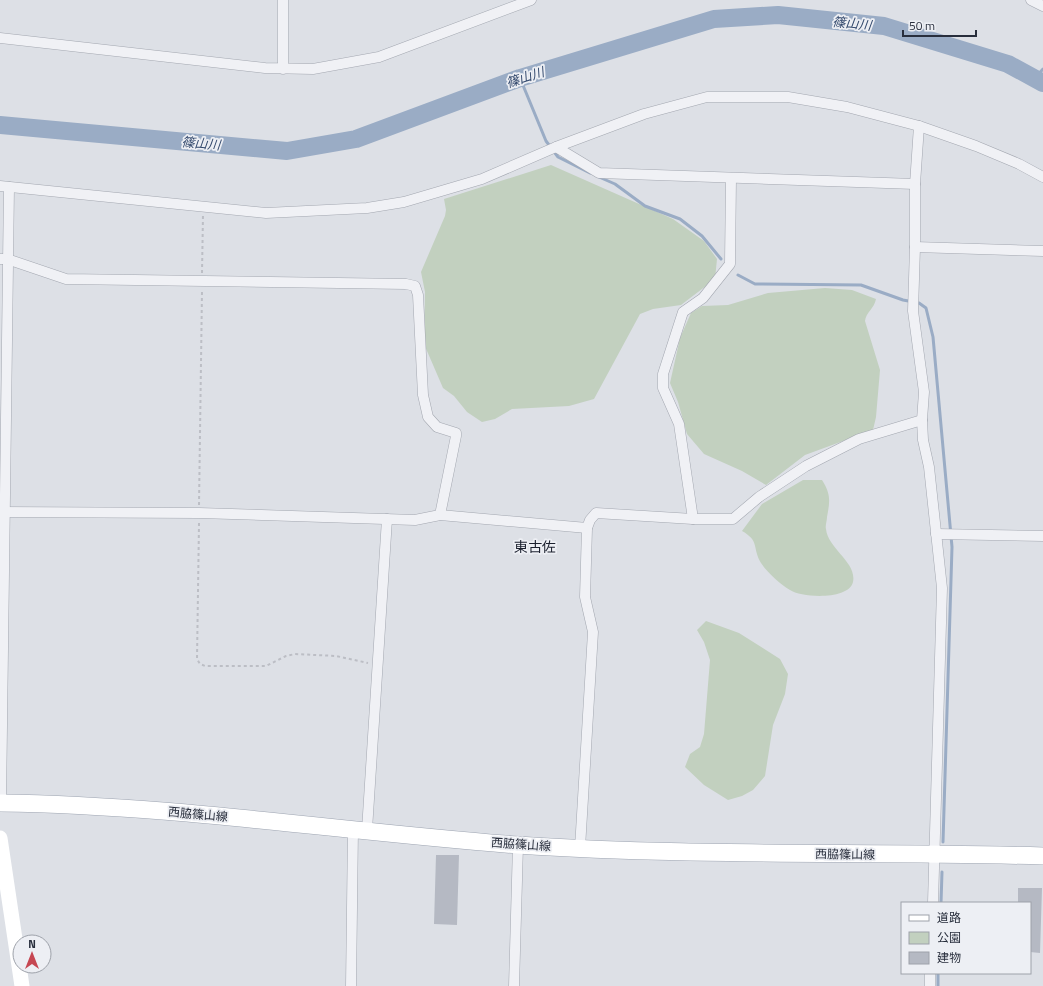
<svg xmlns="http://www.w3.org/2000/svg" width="1043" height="986" font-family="'Titillium Web','Noto Sans JP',sans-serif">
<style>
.green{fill:#c2d0bf}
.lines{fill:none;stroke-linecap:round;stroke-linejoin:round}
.stream{stroke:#9aacc5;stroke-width:3}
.river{stroke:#9aacc5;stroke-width:18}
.building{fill:#b5b9c3}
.street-casing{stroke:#a3a7b0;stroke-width:11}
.primary-casing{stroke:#9da4b1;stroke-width:18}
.path{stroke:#bcbec5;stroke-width:2;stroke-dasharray:3 3;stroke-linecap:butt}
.street{stroke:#f0f1f5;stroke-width:10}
.secondary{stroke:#fff;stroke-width:15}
.primary{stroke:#fff;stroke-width:17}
.labels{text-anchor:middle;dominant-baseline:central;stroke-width:3.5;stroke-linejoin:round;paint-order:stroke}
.street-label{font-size:12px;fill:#282e3c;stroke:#edeff4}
.water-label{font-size:13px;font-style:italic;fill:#344a6e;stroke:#edeff4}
.quarter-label{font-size:14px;fill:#1a1f2d;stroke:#edeff4}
</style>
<rect width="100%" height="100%" fill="#dde0e6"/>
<g class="green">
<polygon points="551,165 673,219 704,241 717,259 715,279 681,305 653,309 640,314 594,399 569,406 512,409 495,419 482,422 467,412 454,396 443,388 424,344 425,292 421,272 445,216 446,210 444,199"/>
<path d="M825 288 852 290 876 299C874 309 866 312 865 321L880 370 876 417 873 430 805 455 766 485 742 471 704 454 687 434 678 402 670 383 680 338 691 313 702 306 728 305 768 293Z"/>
<path d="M803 480H822C831 494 830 501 827 517 827 521 825 526 826 529 828 549 857 562 853 582 849 600 802 598 790 590 780 584 768 573 761 563 752 548 760 541 742 531L762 504Z"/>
<polygon points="706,621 739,633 780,659 788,674 785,694 773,725 765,776 753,790 742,796 728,800 704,785 685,767 690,754 700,747 704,734 710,660 704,642 697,630"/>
</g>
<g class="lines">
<g class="stream">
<polyline points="520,78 546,141 558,157 590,173"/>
<polyline points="1035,78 1043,69"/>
<polyline points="599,177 615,184 645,206 680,219 702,236 721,259"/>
<polyline points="738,275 755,284 861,285 903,300 919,303 926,308 933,337 952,547 943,842"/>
<polyline points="941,903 942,872"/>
<polyline points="938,986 938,973"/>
</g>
<polyline class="river" points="0,125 287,151 356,139 520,78 714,19 778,15 884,26 1008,64 1043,83"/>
</g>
<g class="building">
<polygon points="436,855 459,855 457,925 434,924"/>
<polygon points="1018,888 1042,888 1040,953 1030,952 1030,903 1018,903"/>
</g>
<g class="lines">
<g class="street-casing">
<g id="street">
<polyline points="283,0 283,69"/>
<polyline points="1031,0 1043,6"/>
<polyline points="0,38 265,68 313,69 379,57 531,0"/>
<polyline points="919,126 915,184 915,247 913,311 924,392 922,420 923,440 929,467 942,588 933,903"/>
<polyline points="556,147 599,173 915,184"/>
<polyline points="0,186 266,213 367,208 404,202 482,179 556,147 644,114 707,97 788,97 847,107 919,126 976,146 1019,164 1043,177"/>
<polyline points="915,247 1043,251"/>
<polyline points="0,259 7,259 66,279 406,284 415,286 418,295 423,395 428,417 437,427 456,433 456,436 440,515"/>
<polyline points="0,512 199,513 415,520 440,515 587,528"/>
<polyline points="693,519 679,424 663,388 663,374 683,312 703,298 730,264 731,178"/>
<polyline points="936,534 1043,536"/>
<polyline points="1,803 9,187"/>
<polyline points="367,830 387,519"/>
<polyline points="580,848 593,632 585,597 587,528 590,520 596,513 693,519 733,519 759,497 806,466 859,439 922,420"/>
<polyline points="351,986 353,829"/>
<polyline points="514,986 518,845"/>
<polyline points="930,986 930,973"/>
</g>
</g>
<g class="primary-casing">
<path id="primary" d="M0 803C173 805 345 832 518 845 693 857 868 851 1043 856"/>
</g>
<g class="path">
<polyline points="202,273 203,215"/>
<polyline points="199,505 202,291"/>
<polyline points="199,523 197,659 200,664 205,666 266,666 286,656 295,654 336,656 368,663"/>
</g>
<use href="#street" class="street"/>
<polyline class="secondary" points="0,838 22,986"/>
<use href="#primary" class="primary"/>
</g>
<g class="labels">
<g class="street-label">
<text transform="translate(198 814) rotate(5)">西脇篠山線</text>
<text transform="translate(521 844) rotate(4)">西脇篠山線</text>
<text transform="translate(845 854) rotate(1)">西脇篠山線</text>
</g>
<g class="water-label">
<text transform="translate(852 23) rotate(6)">篠山川</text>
<text transform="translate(525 77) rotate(-18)">篠山川</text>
<text transform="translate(201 143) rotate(5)">篠山川</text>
</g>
<g class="quarter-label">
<text x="535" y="546">東古佐</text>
</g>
</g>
<rect x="901" y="902" width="130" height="72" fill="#edeff4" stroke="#9ea2aa"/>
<rect x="909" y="915" width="20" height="6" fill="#ffffff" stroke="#9ea2aa"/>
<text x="937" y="922" font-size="12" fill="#282e3c">道路</text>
<rect x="909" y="932" width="20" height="12" fill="#c2d0bf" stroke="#9ea2aa"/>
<text x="937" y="942" font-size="12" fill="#282e3c">公園</text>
<rect x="909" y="952" width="20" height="12" fill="#b5b9c3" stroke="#9ea2aa"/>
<text x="937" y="962" font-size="12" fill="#282e3c">建物</text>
<g transform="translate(32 954)"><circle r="19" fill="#edeff4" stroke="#9ea2aa"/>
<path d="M0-3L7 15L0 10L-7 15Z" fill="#c64752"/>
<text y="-6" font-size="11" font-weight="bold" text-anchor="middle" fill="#282e3c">N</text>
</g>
<path d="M903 30v6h73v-6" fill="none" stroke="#282e3c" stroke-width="2"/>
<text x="909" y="30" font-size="12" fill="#282e3c" stroke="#edeff4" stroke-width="3" paint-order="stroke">50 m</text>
</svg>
